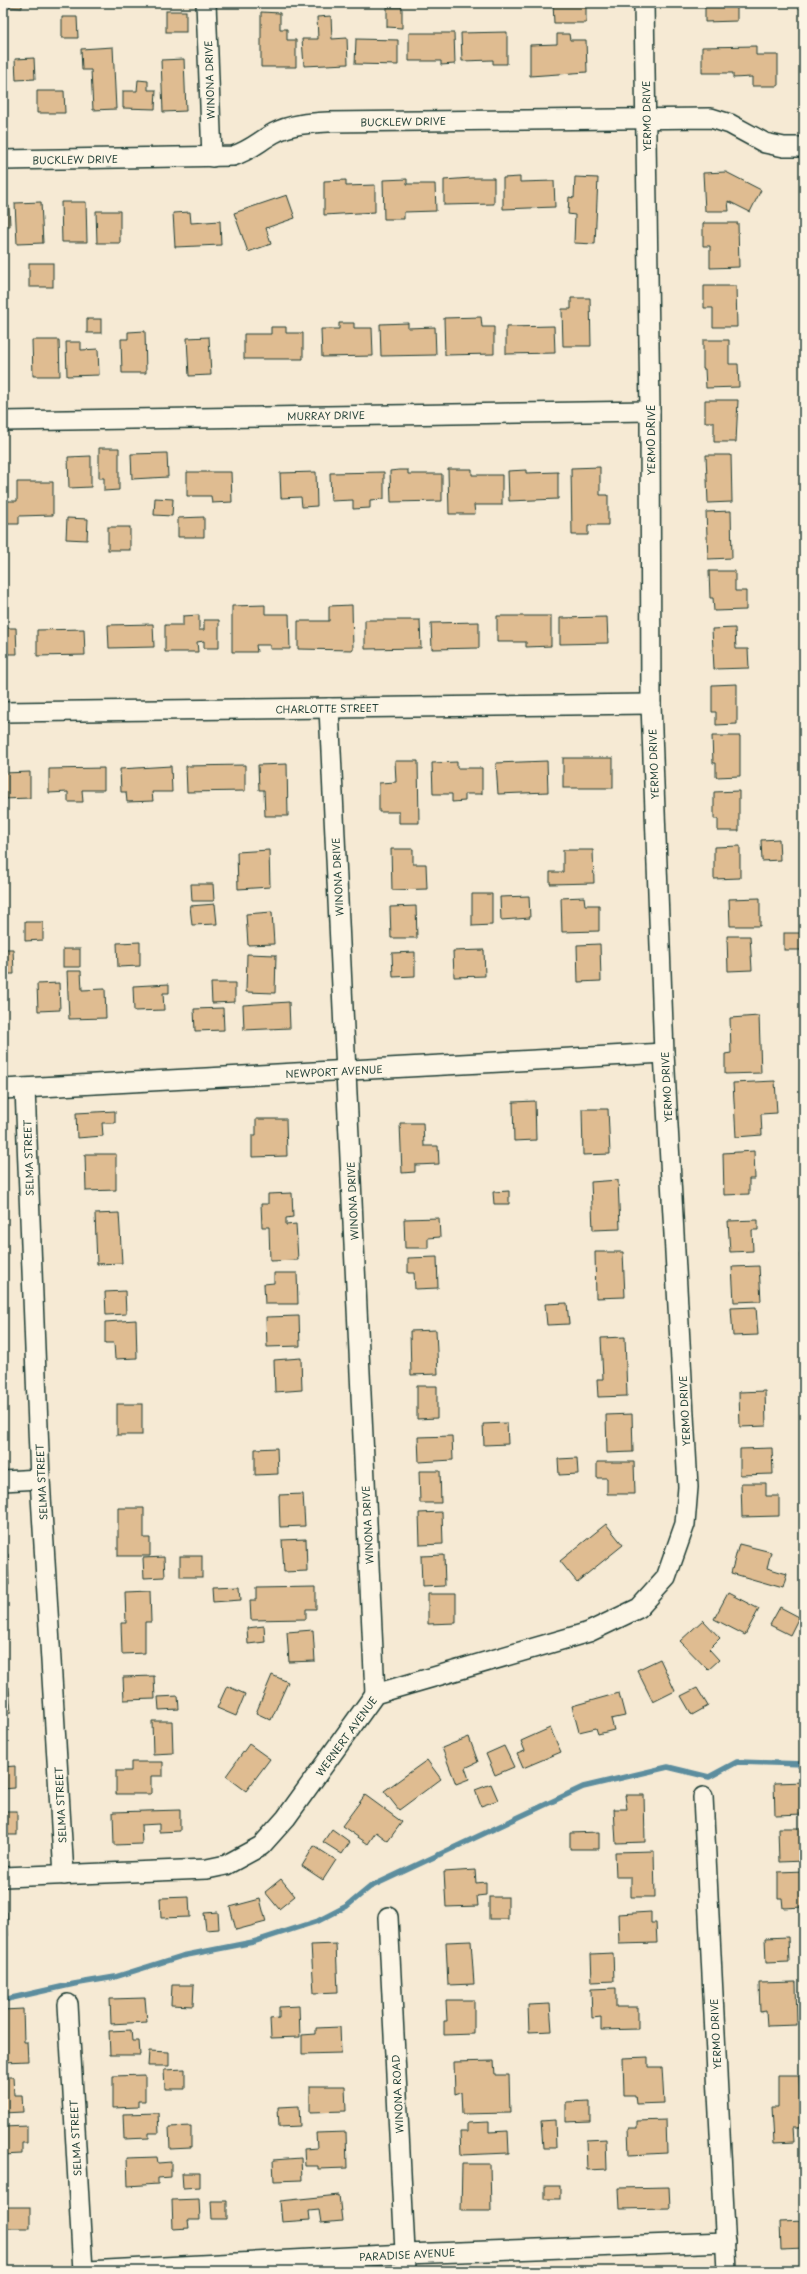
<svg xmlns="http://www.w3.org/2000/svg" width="807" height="2274" font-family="'Playpen Sans',sans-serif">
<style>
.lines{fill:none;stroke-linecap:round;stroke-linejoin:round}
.stream{stroke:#5b8d9e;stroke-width:5.5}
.building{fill:#dfbc91;stroke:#1f3d34}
.street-casing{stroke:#1f3d34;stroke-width:22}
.street{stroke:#fcf5e5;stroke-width:19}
.labels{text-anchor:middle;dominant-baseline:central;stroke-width:3.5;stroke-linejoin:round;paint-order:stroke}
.street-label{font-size:10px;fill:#1f3d34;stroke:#fcf5e5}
</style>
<rect width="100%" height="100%" fill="#f6ead4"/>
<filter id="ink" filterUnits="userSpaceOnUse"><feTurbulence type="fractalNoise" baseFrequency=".025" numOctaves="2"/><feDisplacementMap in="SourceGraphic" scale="8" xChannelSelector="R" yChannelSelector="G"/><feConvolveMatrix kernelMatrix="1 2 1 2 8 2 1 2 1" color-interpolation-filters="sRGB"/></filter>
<g filter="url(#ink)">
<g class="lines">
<polyline class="stream" points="3,2000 74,1984 115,1977 182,1956 253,1942 318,1921 347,1906 370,1887 583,1787 668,1767 709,1777 737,1762 804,1764"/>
</g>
<g class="building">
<polygon points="8,3 22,3 22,8 8,7"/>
<polygon points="553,3 586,3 586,23 554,23"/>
<polygon points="705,3 737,3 737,21 705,22"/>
<polygon points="387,7 402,7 402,28 387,27"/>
<rect x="166" y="11" width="20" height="21"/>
<polygon points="261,12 280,13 280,29 287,29 287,40 296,40 296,67 261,67"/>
<polygon points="331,16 332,39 347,38 348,64 304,66 302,39 318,39 317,17"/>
<polygon points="62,17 77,17 78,38 62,38"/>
<polygon points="507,32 507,64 493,64 493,60 462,61 461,33"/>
<polygon points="409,33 454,33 455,64 441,65 441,61 409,61"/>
<polygon points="557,34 569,34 570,40 586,40 587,72 530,76 530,45 557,44"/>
<polygon points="356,39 398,40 398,65 355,64"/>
<polygon points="756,46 756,55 778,55 778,86 752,86 752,77 733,78 733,73 702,73 702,47"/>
<polygon points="113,47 116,109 93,110 91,70 82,70 81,49"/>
<polygon points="34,58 35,79 16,80 15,59"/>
<polygon points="184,59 186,111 163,112 161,60"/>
<polygon points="138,80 148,81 148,90 156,90 155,109 123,108 123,91 137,91"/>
<polygon points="3,81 5,81 6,103 3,103"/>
<polygon points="37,91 64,91 65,113 37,113"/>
<polygon points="726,172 761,190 750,212 728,201 729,211 705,211 703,173"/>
<polygon points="520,177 520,182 554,181 555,207 503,209 503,178"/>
<polygon points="575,177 598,178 595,244 574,243 575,215 568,214 569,197 574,198"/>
<polygon points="471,178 494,178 494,204 444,205 444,180"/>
<polygon points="407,179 407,184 435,184 436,211 404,212 404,219 384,219 383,180"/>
<polygon points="346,180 346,186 375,185 375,212 324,215 324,181"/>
<polygon points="287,195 295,218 266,228 271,244 248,252 234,213"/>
<polygon points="41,202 43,243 17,244 15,203"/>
<polygon points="61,202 86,202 87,242 62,242"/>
<polygon points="3,206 9,206 10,226 3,226"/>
<polygon points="96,211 120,211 120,243 97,243"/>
<polygon points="190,212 191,223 220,221 221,245 175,247 173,213"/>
<polygon points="703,223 738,223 739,267 710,268 710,246 703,246"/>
<rect x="29" y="263" width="24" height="24"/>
<polygon points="704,286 736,286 737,327 713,327 713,308 704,308"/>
<polygon points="571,298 590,298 591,346 563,346 562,309 571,309"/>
<polygon points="481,317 482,327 494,327 494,354 445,355 444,318"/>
<rect x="87" y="319" width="14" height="14"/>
<polygon points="339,323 354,323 354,328 372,328 373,356 322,357 321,329 339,329"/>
<polygon points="408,323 408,328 435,327 436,355 381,356 380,324"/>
<polygon points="554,326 555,353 506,354 506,327"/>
<polygon points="271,327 286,327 286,333 303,333 303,359 244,359 244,334 271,334"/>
<polygon points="145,331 146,373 122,373 121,339 128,339 128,332"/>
<polygon points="209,337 211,375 189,376 187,338"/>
<polygon points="32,340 59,340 60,376 33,376"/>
<polygon points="703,340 729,340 729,364 738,364 739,387 706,388 705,369 703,369"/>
<polygon points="66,342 81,342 81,350 98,349 99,375 67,376"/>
<polygon points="705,400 738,400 736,442 714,442 714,422 705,422"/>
<polygon points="99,448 119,448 119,490 104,491 104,478 99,478"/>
<polygon points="167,453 168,477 132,479 131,454"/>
<polygon points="706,455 731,455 732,502 708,503"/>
<polygon points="91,456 91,487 69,488 68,457"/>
<polygon points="600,467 600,495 608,495 608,525 588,525 588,535 572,535 571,468"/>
<polygon points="448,469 472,469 472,475 502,475 502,505 474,505 475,514 449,514"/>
<polygon points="399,470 408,470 408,474 442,474 442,501 391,502 390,471"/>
<polygon points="526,470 526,473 558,472 558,499 509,501 508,471"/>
<polygon points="187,472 231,472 232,502 212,503 211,496 187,496"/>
<polygon points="316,472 317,506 302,507 301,497 281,498 280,473"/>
<polygon points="384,472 384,499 370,500 370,508 353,509 353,500 331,501 330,473"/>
<polygon points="17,482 53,482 53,515 19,516 19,524 4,524 4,501 17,501"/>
<polygon points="155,498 173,499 172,516 154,515"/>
<polygon points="731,511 732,558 708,559 706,512"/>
<polygon points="204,517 204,537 178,537 178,518"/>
<polygon points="67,518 88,519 87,540 66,539"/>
<rect x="108" y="527" width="22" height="23"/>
<polygon points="709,571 735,571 735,591 746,591 746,610 714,611 713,598 710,598"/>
<polygon points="265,605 265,614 289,614 290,649 270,649 270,645 256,645 257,652 232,652 232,606"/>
<polygon points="352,605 353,650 298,649 298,621 329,621 329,606"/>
<polygon points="199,615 199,630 204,630 204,620 219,620 219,648 204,648 204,641 197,642 198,652 165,652 165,625 183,625 183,616"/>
<polygon points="497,616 551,616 551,646 526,647 526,642 497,642"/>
<polygon points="607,617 608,643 560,644 560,618"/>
<polygon points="365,620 420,620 421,648 365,649"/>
<polygon points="479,622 479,648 432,649 431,623"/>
<polygon points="153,624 154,647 109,648 108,625"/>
<polygon points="3,628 16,628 17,654 3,654"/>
<polygon points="735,628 736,649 748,649 749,668 714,669 712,629"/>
<polygon points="84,629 85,655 37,656 37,630"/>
<polygon points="737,684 737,724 716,725 716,712 712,712 712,685"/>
<polygon points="712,736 740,736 740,776 716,777 716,763 713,763"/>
<rect x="563" y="758" width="50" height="30"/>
<polygon points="395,761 418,761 419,823 399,823 399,812 379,812 379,783 396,782"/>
<polygon points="547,761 548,792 498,794 496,763"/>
<polygon points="457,762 457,768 482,768 482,794 465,794 465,801 452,802 452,794 433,794 432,763"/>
<polygon points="287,764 288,816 265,816 264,790 259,790 258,765"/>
<polygon points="245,765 245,791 187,792 186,766"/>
<polygon points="171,766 172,792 152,792 153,801 127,802 126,792 121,792 120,769"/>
<polygon points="104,768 104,790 82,790 83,802 68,802 68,792 49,793 49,769"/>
<polygon points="30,772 30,798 3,799 3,773"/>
<polygon points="739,791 739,831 718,831 718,819 714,819 714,792"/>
<polygon points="779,839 780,860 762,861 761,840"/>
<polygon points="740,846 740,878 714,879 714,847"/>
<polygon points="391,849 413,849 413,864 426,864 427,889 392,890"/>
<polygon points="269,850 270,887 238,889 237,852"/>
<polygon points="563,850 593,850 594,883 550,884 550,872 563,872"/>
<polygon points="191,884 213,884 214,901 192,901"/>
<polygon points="472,894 492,894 492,925 472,926"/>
<polygon points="529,896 530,918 501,920 500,897"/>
<polygon points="584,897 585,905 599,905 599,931 562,932 561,898"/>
<polygon points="760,898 760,926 730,926 729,899"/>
<polygon points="215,904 217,924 192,925 190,906"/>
<polygon points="416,906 417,938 391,938 390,907"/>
<polygon points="272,912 274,944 248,945 246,914"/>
<polygon points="25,922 43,922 43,940 25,941"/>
<rect x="784" y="933" width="20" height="17"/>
<polygon points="727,936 750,936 752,970 728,971"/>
<polygon points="3,941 3,949 13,949 14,974 3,974"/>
<polygon points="140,942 140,966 118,967 117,943"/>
<polygon points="600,944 601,981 578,982 577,945"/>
<rect x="63" y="949" width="17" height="18"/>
<polygon points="484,950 485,976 454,977 453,951"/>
<polygon points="415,952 415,976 393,977 392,953"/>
<polygon points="247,954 276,955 275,993 246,992"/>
<polygon points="67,971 81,971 82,990 105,989 106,1018 69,1019"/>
<polygon points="59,983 60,1010 38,1011 37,984"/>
<polygon points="211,983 235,983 235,1002 212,1003"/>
<polygon points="169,984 169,993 163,993 164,1010 134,1011 133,986"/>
<polygon points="289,1002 290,1028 244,1030 243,1005"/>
<polygon points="223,1008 224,1030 195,1031 194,1009"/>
<polygon points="759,1016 761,1073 725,1074 725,1054 731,1053 730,1018"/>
<polygon points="775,1081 777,1113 761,1114 762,1135 736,1137 733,1083"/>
<polygon points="535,1101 536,1140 514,1141 513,1102"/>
<polygon points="582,1109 608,1109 610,1154 583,1155"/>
<polygon points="115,1111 115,1123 102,1123 103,1136 77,1138 76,1113"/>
<polygon points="256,1119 286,1119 287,1156 252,1157 252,1136 256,1136"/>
<polygon points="400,1123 423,1123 424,1146 438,1146 439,1164 415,1165 415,1172 402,1173"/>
<polygon points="754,1151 755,1179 749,1179 749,1194 724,1195 723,1153"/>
<polygon points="85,1154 116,1154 116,1190 86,1191"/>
<polygon points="618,1180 620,1229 593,1230 591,1182"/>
<polygon points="509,1191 509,1204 494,1204 493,1192"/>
<polygon points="292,1193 293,1217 286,1218 286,1225 296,1224 298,1260 270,1261 269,1227 262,1227 261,1204 268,1204 268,1194"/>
<polygon points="119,1213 122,1263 97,1264 95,1214"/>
<polygon points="439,1218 440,1237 428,1238 428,1248 405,1248 404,1219"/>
<polygon points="758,1220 758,1230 752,1230 753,1251 730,1252 728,1221"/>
<polygon points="595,1252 623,1252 625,1297 596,1298"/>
<polygon points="804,1253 804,1277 801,1277 800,1254"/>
<polygon points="437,1257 438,1288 415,1289 414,1273 408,1273 408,1258"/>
<polygon points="759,1266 761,1301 734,1302 732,1267"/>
<polygon points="274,1273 297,1273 298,1304 265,1304 264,1284 274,1283"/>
<polygon points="125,1291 126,1314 106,1315 105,1292"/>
<polygon points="567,1303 569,1324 547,1325 545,1304"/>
<polygon points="756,1307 758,1335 733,1336 731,1308"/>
<polygon points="299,1316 300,1346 267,1347 266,1317"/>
<polygon points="136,1320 137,1358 115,1359 114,1343 105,1343 105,1322"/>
<polygon points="436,1330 438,1374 411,1375 410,1331"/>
<polygon points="625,1337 627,1396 598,1397 597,1379 603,1379 601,1338"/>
<polygon points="301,1358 302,1390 275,1392 274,1360"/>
<polygon points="417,1386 437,1386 437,1418 417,1419"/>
<polygon points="765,1391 766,1426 740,1427 739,1392"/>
<rect x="117" y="1404" width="25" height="31"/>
<polygon points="632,1414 633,1452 607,1453 606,1415"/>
<polygon points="507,1423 508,1444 484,1445 483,1424"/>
<polygon points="452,1436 453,1460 419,1462 418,1437"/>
<polygon points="277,1448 278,1474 255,1475 255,1449"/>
<polygon points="772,1448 773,1474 740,1475 740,1449"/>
<polygon points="577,1458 578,1474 559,1475 558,1459"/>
<polygon points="597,1462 634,1462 635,1494 607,1494 607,1478 597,1478"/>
<polygon points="419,1471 440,1471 441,1503 420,1503"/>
<polygon points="741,1483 766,1483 766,1496 779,1496 779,1516 742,1517"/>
<polygon points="303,1494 305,1526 280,1527 279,1495"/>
<polygon points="118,1508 144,1508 144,1538 150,1538 150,1556 118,1556"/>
<polygon points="442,1512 443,1544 420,1545 419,1513"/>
<polygon points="606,1524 623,1545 577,1582 560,1561"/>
<polygon points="306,1539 307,1571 284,1572 282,1540"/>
<polygon points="739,1544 771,1552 767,1568 787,1574 783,1588 731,1573"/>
<polygon points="3,1554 8,1554 9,1585 3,1586"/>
<polygon points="444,1555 445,1586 422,1587 421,1556"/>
<rect x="180" y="1556" width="22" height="21"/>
<polygon points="164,1557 165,1577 144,1578 143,1558"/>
<polygon points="240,1586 241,1600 213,1602 212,1587"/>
<polygon points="316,1587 316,1609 306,1609 306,1619 251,1620 250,1600 256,1600 256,1588"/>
<polygon points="150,1591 151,1622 145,1622 145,1653 122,1654 121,1623 126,1623 125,1592"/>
<polygon points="728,1593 759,1609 745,1635 714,1619"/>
<polygon points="428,1594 456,1594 456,1623 428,1624"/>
<polygon points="780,1607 799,1617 790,1635 770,1625"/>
<polygon points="703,1620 720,1638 709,1649 719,1660 708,1670 680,1641"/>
<polygon points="264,1626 265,1642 248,1644 247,1628"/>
<polygon points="313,1630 315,1661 289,1662 287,1632"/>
<polygon points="660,1659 675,1691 653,1702 637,1670"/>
<polygon points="272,1675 288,1682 271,1720 256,1713"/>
<polygon points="154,1676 155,1699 124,1700 123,1677"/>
<polygon points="227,1686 245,1694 236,1716 217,1708"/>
<polygon points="3,1687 9,1687 11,1712 3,1713"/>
<polygon points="697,1688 708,1706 692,1715 681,1696"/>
<polygon points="619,1693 625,1716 611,1719 614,1730 598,1734 596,1728 579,1732 572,1706"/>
<polygon points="178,1696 179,1709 159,1710 158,1697"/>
<polygon points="152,1721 172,1721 173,1753 153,1754"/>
<polygon points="550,1728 561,1752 523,1768 517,1754 525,1751 521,1741"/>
<polygon points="469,1737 478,1762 465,1768 469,1779 456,1784 442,1748"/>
<polygon points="249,1744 270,1759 246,1791 226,1776"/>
<polygon points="504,1746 514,1767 495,1775 486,1754"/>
<polygon points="427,1760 441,1779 399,1810 384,1791"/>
<polygon points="131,1762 163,1762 163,1776 151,1776 151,1794 116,1794 116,1771 131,1771"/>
<polygon points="15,1766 15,1788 3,1789 3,1767"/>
<polygon points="804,1782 804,1814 775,1815 774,1783"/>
<polygon points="491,1784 498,1800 481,1806 475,1790"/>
<polygon points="365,1795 402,1822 388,1841 376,1832 368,1844 342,1826"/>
<polygon points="625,1795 644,1795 645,1842 616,1843 614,1809 627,1809"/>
<polygon points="180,1810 180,1831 159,1832 159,1824 141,1825 142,1844 114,1845 113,1812"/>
<rect x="3" y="1811" width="14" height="24"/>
<polygon points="778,1828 804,1828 804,1861 779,1862"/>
<polygon points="332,1829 350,1842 342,1854 323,1842"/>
<polygon points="599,1832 599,1849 570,1849 570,1833"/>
<polygon points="314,1846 336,1860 323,1880 302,1866"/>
<polygon points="654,1851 655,1897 631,1897 631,1877 616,1877 615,1852"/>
<polygon points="475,1870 476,1883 486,1882 486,1895 477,1896 478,1906 446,1907 444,1872"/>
<polygon points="804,1871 804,1907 783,1908 782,1898 778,1898 778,1872"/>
<polygon points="281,1879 295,1896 279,1909 265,1892"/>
<polygon points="189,1897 190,1917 161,1918 160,1898"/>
<rect x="489" y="1897" width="19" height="22"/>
<polygon points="260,1899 266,1922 236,1930 230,1907"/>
<polygon points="3,1912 7,1912 8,1936 3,1937"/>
<polygon points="218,1912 219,1929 206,1930 204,1913"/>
<polygon points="651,1912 651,1923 656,1923 657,1943 619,1944 618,1914"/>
<polygon points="788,1937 789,1962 766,1963 765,1938"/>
<polygon points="471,1941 474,1984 448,1985 446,1942"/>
<polygon points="336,1944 338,1992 314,1993 311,1945"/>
<polygon points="613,1953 614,1981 592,1982 591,1954"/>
<polygon points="796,1982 797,2025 767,2026 766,2011 760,2012 759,1983"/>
<polygon points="172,1985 194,1985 193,2006 171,2005"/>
<polygon points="616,1988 616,2007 638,2007 638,2029 601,2030 601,2017 592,2018 591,1989"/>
<polygon points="145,1998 147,2022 111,2024 110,1999"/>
<polygon points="446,2000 474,2000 474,2034 444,2035 444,2021 447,2021"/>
<polygon points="550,2004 552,2031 529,2032 528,2005"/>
<polygon points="299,2006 300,2037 271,2038 270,2019 279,2018 279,2007"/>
<polygon points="23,2009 24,2042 27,2042 28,2061 3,2062 3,2010"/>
<polygon points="340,2027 341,2053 302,2054 302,2035 316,2034 316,2028"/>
<polygon points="131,2030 132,2041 139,2041 140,2055 110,2055 109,2031"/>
<polygon points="149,2051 169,2052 169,2066 148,2066"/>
<polygon points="648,2057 648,2067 662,2067 664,2103 636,2104 635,2095 624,2095 623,2058"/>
<polygon points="494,2061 495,2075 509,2075 510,2113 462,2114 461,2092 455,2094 454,2062"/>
<polygon points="185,2069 185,2089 165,2089 164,2070"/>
<polygon points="145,2075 145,2101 138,2101 138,2107 113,2108 113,2076"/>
<polygon points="778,2075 799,2075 801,2127 793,2127 794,2142 774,2143 772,2107 778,2107"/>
<polygon points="3,2077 13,2077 14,2095 22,2095 23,2112 3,2113"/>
<polygon points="310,2086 345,2086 346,2111 310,2112"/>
<polygon points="590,2101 590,2121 566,2122 566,2102"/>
<polygon points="299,2106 300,2126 279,2127 278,2107"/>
<polygon points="158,2113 159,2133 149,2133 149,2138 124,2139 123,2114"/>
<polygon points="555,2120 556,2148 543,2148 541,2121"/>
<polygon points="666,2120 667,2153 629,2155 628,2128 637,2128 637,2121"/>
<polygon points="489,2122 489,2132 508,2131 509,2153 461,2155 460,2132 467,2132 467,2123"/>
<polygon points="27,2126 27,2143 22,2143 22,2154 3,2155 3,2127"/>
<polygon points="191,2126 191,2148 170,2149 169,2127"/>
<polygon points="346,2132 347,2168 318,2169 318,2166 305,2166 304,2149 317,2148 316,2133"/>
<polygon points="606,2139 607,2169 587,2170 586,2140"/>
<polygon points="157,2157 158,2163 171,2162 171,2177 158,2178 158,2184 128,2186 127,2158"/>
<polygon points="301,2158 302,2180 274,2181 273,2160"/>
<polygon points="462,2164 490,2164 491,2211 461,2211"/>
<polygon points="182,2173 200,2173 200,2187 183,2188"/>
<rect x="545" y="2186" width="15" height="13"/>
<polygon points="669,2187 670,2208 620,2209 619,2188"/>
<polygon points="339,2195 342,2221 321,2223 319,2210 309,2211 310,2220 282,2222 280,2201"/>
<polygon points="199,2199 200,2220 188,2220 189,2228 173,2229 172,2200"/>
<polygon points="211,2201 227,2201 227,2219 212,2219"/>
<rect x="3" y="2207" width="27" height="21"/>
<polygon points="804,2221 804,2249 781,2250 780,2222"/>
</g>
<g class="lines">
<g class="street-casing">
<g id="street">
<polyline points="206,3 212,157"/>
<path d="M3 160 233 156C251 150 258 142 274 133 291 124 309 123 328 122L711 118 730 124 765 143 784 147H804"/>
<polyline points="3,421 650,411"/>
<polyline points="329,708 375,1694"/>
<polyline points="3,712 651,704"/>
<polyline points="25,1088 40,1479 64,1875"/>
<polyline points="3,1089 664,1053"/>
<polyline points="3,1481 40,1479"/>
<polyline points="703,1797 727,2271"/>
<polyline points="3,1877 207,1869 226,1865 261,1846 286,1818 375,1694 589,1632 639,1608 666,1578 685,1524 688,1487 664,1053 651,704 650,411 644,3"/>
<polyline points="388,1917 406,2271"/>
<polyline points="68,2004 83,2271"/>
<polyline points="88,2271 405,2254 726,2242"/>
</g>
</g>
<use href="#street" class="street"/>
</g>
</g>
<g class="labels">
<g class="street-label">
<text transform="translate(209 80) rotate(-92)">WINONA DRIVE</text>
<text transform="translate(646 116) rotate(-91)">YERMO DRIVE</text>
<text transform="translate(403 121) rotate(-1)">BUCKLEW DRIVE</text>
<text transform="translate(75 159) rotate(-1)">BUCKLEW DRIVE</text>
<text transform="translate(326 415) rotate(-1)">MURRAY DRIVE</text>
<text transform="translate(650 440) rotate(-90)">YERMO DRIVE</text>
<text transform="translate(327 708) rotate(-1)">CHARLOTTE STREET</text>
<text transform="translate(653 764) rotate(-92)">YERMO DRIVE</text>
<text transform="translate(337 877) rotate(-93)">WINONA DRIVE</text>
<text transform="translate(334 1071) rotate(-3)">NEWPORT AVENUE</text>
<text transform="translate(666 1087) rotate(-93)">YERMO DRIVE</text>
<text transform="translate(28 1158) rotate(-92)">SELMA STREET</text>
<text transform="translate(352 1201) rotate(-93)">WINONA DRIVE</text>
<text transform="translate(684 1411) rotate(-93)">YERMO DRIVE</text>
<text transform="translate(41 1482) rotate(-93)">SELMA STREET</text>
<text transform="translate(367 1525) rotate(-93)">WINONA DRIVE</text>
<text transform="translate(346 1736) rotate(-54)">WERNERT AVENUE</text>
<text transform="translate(60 1805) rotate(-93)">SELMA STREET</text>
<text transform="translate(715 2034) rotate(-93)">YERMO DRIVE</text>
<text transform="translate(397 2094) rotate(-93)">WINONA ROAD</text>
<text transform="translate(75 2138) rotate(-93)">SELMA STREET</text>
<text transform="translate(407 2254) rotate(-3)">PARADISE AVENUE</text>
</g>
</g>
<rect width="807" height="2274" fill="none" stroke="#fcf5e5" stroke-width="16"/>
<rect x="8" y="8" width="791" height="2258" fill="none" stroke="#1f3d34" stroke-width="1.5" filter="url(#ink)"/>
</svg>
